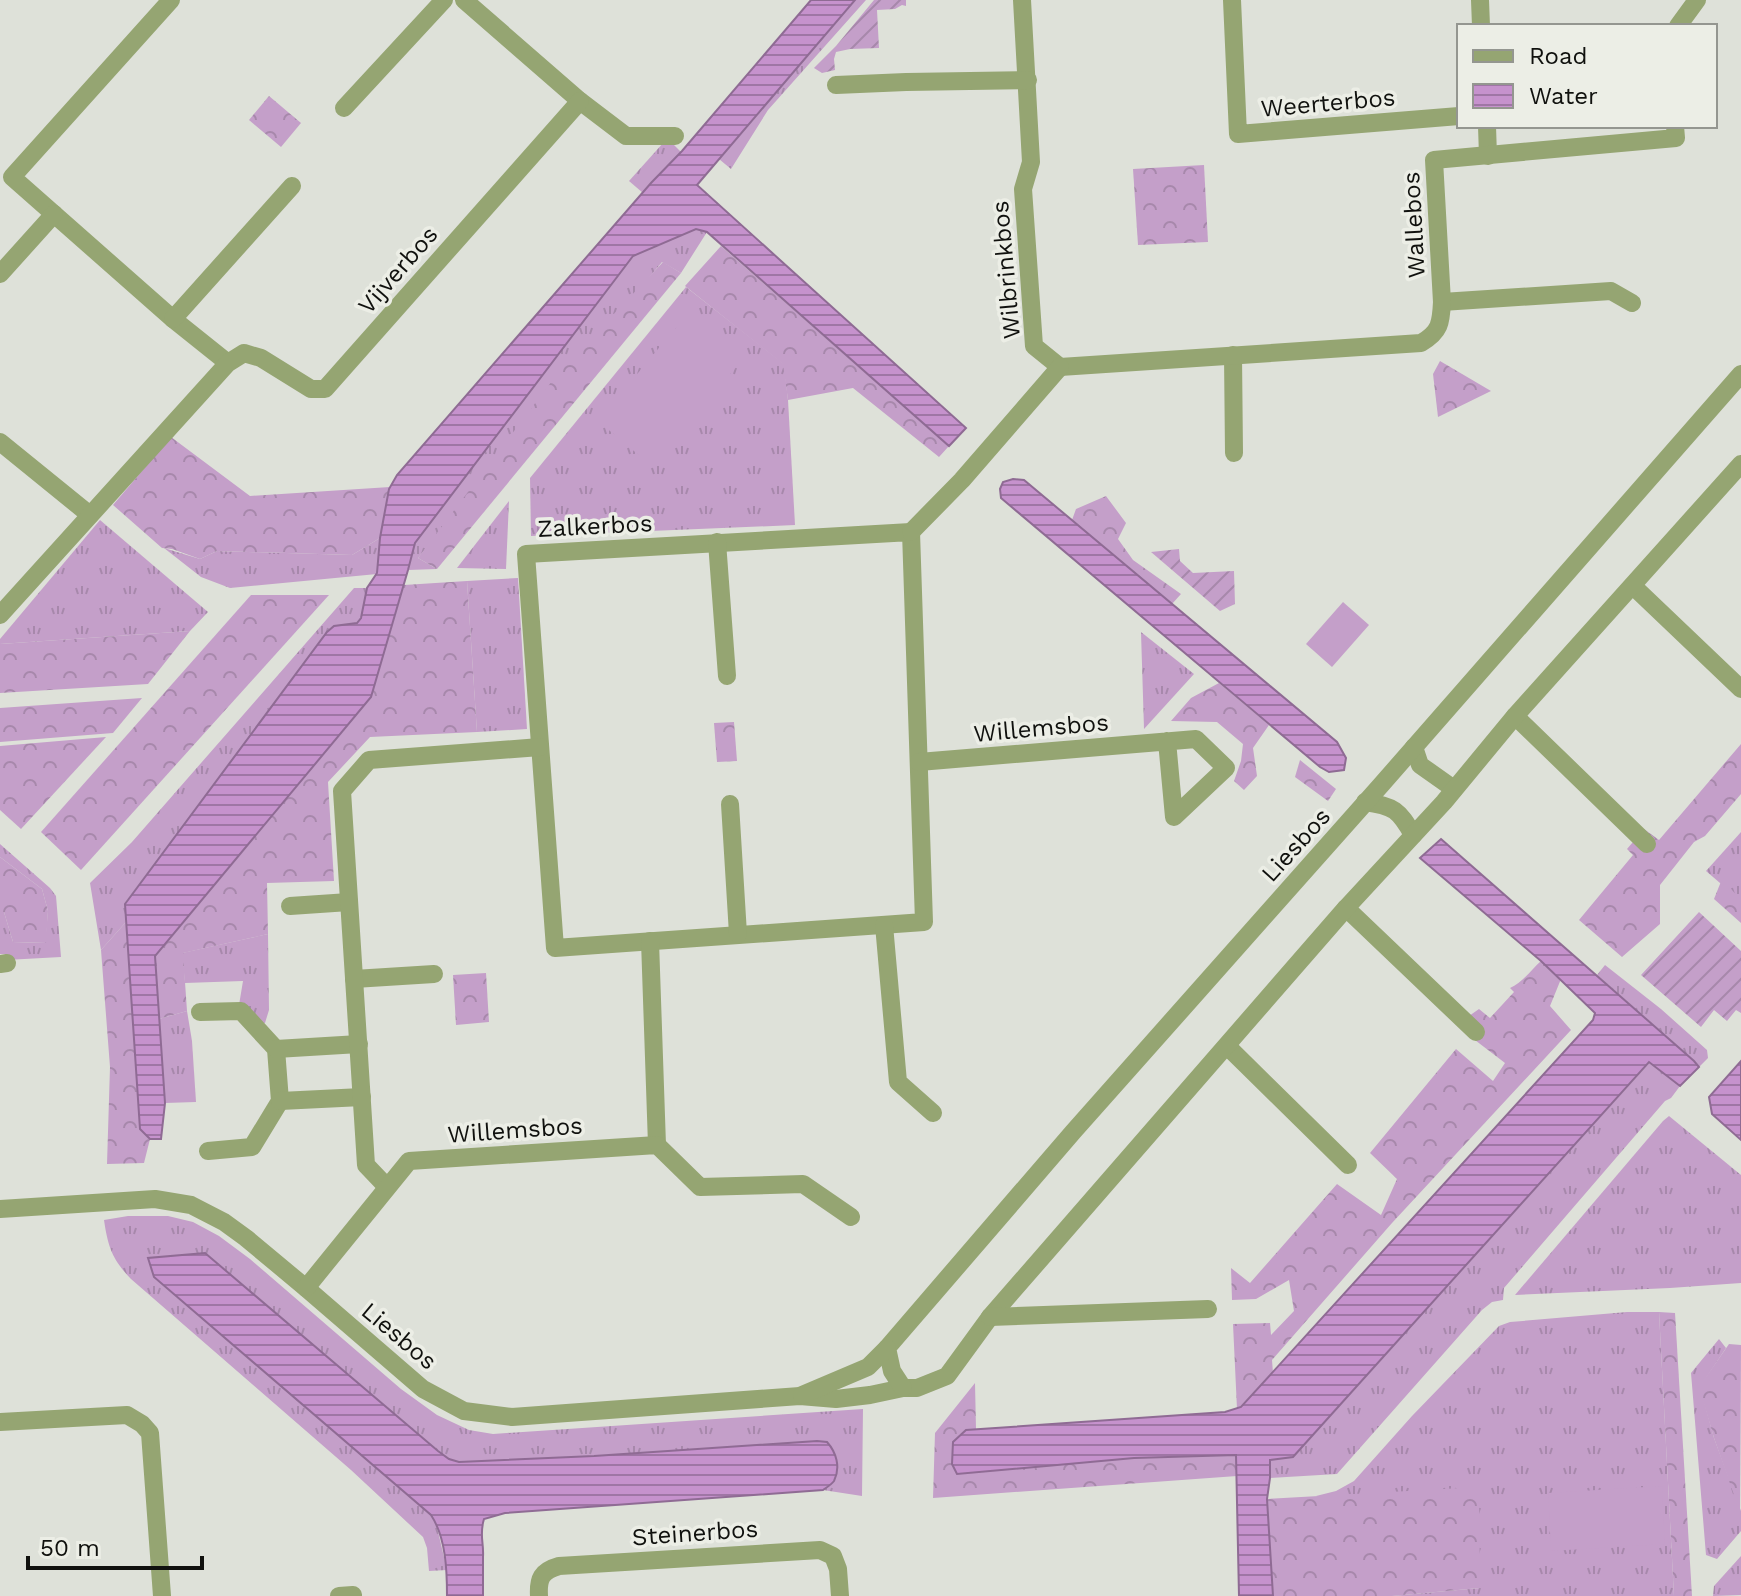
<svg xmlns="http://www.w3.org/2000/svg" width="1741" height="1596" font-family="'Work Sans',sans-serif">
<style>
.grass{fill:url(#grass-tufts)}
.forest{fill:url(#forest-crowns)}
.garden{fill:url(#garden-furrows)}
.pitch{fill:#c49fc9}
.water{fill:url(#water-rules);stroke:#8f6b94;stroke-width:2}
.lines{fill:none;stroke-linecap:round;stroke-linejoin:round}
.street{stroke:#95a572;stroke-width:18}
.labels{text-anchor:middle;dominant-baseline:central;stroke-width:7;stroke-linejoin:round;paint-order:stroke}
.street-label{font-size:24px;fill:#10110e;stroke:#eceee6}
</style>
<defs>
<pattern id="grass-tufts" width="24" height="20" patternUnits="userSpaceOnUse" patternTransform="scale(2)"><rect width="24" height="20" fill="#c49fc9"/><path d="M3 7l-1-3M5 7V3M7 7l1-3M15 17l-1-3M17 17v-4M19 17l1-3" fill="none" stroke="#a788ab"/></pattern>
<pattern id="forest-crowns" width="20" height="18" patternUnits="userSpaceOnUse" patternTransform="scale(2)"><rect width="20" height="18" fill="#c49fc9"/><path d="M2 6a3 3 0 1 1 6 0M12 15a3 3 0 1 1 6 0" fill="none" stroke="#a788ab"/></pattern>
<pattern id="garden-furrows" width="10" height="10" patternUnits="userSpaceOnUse" patternTransform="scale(2)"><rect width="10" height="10" fill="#c49fc9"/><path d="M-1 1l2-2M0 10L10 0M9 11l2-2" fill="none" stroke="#a788ab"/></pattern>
<pattern id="water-rules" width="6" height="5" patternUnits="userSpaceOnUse" patternTransform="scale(2)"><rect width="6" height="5" fill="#c692cd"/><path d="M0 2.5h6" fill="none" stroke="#9f76a5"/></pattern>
</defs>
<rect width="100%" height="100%" fill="#dee1d9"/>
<g class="grass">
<polygon points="855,0 866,0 768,110 731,169 719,159"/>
<polygon points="664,142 672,143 681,152 643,193 629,181"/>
<polygon points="696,229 707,232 681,273 662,262 418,558 437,569 408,570 415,543 633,256"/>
<polygon points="686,287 784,364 788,400 795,525 531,536 530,478"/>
<polygon points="509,501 506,569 457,568"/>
<polygon points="100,520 208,612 190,631 0,644 0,639"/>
<polygon points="380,538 377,574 230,588 201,577 164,548 200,559 217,551 352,555"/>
<polygon points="518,578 527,729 477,732 467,581"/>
<polygon points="354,588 367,588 361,618 357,623 334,626 125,903 126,922 101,950 90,883 132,842"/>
<polygon points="1141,632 1194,674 1144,729"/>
<polygon points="1741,832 1741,901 1706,871"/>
<polygon points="0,844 50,888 56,896 61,957 6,960 5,954 0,954 0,912 4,912 13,942 45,943 48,911 42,889 0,857"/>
<polygon points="268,934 269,1010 265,1023 255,1022 239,1005 243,981 185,983 182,953"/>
<polygon points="1605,965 1661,1009 1707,1050 1708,1058 1699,1067 1694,1061 1597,975"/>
<polygon points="187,1011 192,1041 196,1102 165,1103 159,1019"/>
<polygon points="1650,1062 1680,1086 1671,1098 1665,1101 1504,1288 1503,1300 1492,1302 1482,1310 1337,1474 1270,1478 1270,1460 1293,1457"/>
<polygon points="1669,1116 1741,1175 1741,1283 1670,1288 1515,1295 1663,1121"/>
<path d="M128 1216H168L193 1222 219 1236 250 1259 401 1389 437 1415 469 1430 493 1434 863 1409 862 1496 823 1490 834 1481 594 1456 459 1462 449 1459 438 1451 365 1457 431 1515 436 1523 447 1570 429 1571 427 1548 423 1537 351 1470 131 1279C112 1259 108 1247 104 1220Z"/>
<polygon points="1627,1312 1659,1312 1674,1596 1392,1596 1480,1588 1316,1496 1336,1491 1354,1481 1412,1416 1499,1326 1510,1322"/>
<polygon points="1719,1339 1726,1348 1700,1387 1714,1438 1741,1511 1741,1531 1717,1559 1706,1555 1691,1373"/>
<polygon points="1741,1556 1741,1595 1713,1596 1714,1586"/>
</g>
<g class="forest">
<polygon points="269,96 301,123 281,147 249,120"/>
<polygon points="1204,165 1208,242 1138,245 1133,169"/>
<polygon points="721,246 949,446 939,457 853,388 788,400 783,364 685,286"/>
<polygon points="663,262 681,273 437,569 418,558 558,373"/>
<polygon points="1440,361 1491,391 1438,417 1433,374"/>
<polygon points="171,437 250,496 390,487 380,538 352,555 217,551 200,559 172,549 162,548 113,505"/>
<polygon points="1106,496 1126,523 1118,539 1133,560 1181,594 1172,604 1072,520 1076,509"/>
<polygon points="467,581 477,732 370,737 328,782 334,881 267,883 268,934 183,953 187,1011 159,1019 155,957 371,697 404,585"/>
<polygon points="251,595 329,595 81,870 41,832"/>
<polygon points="190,631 148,684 0,693 0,644"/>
<polygon points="1219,683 1269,725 1253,748 1257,776 1244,790 1234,781 1241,761 1243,744 1217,722 1171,721 1191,698"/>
<polygon points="142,698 113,733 0,742 0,708"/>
<polygon points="734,722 737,761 717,762 714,723"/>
<polygon points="106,737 21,829 0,810 0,746"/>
<polygon points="1741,744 1741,794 1705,836 1694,842 1660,885 1660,924 1622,957 1579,920 1633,855 1627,849 1644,829 1659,840"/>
<polygon points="1300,760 1336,789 1328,801 1295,777"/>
<polygon points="0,857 42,889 48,911 46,943 13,942 4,912 0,912"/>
<polygon points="1722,879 1741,900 1741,923 1714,899"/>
<polygon points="126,922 140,1129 150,1139 144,1163 107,1164 110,1067 101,950"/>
<path d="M1541 961 1561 979 1550 1006 1571 1030 1392 1223 1272 1360 1273 1373 1241 1408 1237 1409 1233 1324 1270 1323 1271 1335 1294 1311 1289 1280 1256 1299 1232 1300 1231 1268 1250 1283 1337 1184 1381 1215 1397 1179 1370 1153 1456 1049 1493 1081 1505 1063 1471 1037 1469 1016 1479 1009 1490 1018 1514 992 1510 988C1522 983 1531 970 1541 961Z"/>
<polygon points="486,973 489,1022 456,1025 453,975"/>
<polygon points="1659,1312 1675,1313 1692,1596 1674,1596"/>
<polygon points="1729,1344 1741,1345 1740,1512 1714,1438 1699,1387"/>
<polygon points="975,1383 976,1429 966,1430 1134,1458 1236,1455 1237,1476 933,1498 935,1433"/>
<polygon points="1479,1487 1480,1588 1392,1596 1273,1596 1267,1499"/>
</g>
<g class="garden">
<polygon points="874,0 906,0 906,6 902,5 895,9 877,10 879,48 850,49 836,52 834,59 835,70 822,73 814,68 836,46"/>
<polygon points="1179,549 1180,561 1193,573 1234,571 1235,604 1220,611 1151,552"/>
<polygon points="1699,912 1741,951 1741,1013 1736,1010 1727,1021 1714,1010 1701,1027 1641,975"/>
</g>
<g class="pitch">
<polygon points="688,313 743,359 653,467 598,421"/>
<polygon points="1343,602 1369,625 1332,667 1306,644"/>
<polygon points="1662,1486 1665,1544 1551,1551 1548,1493"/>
</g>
<g class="water">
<polygon points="811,0 855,0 697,185 966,428 949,446 707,232 696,229 633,256 415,543 408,570 371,697 155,956 165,1103 161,1139 150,1139 140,1129 125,904 327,632 334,626 357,623 361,618 367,588 377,573 380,538 389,489 397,475 651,183 682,151"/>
<polygon points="1013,479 1024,480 1337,742 1346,758 1344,770 1329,772 1320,767 1001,498 1000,489 1003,482"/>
<polygon points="1441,839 1694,1061 1699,1067 1680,1086 1649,1062 1293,1457 1270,1460 1270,1478 1267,1499 1273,1596 1239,1596 1236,1455 1134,1458 957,1474 952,1464 953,1442 966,1430 1225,1412 1241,1407 1593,1020 1595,1013 1541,961 1420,858"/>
<polygon points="1741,1061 1741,1140 1712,1114 1709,1097"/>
<path d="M205 1253 438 1451 449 1459 459 1462 594 1456 817 1441 827 1442C836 1452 841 1467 834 1481 831 1485 827 1487 823 1490L505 1513 484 1519C479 1535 484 1542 483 1557 483 1570 483 1583 483 1596H447C447 1570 446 1538 431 1515L154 1277 148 1258Z"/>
</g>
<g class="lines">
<g class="street">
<polyline points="171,0 12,177 173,319 228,363"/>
<polyline points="464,0 580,101 626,136 675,136"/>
<polyline points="1022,0 1031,162 1023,189 1034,346 1060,367"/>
<polyline points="1232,0 1238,134 1459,116"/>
<polyline points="1480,0 1481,26"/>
<polyline points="1678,26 1697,0"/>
<polyline points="836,85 906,82 1028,80"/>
<polyline points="344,108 444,0"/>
<polyline points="1487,126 1488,156"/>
<polyline points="0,274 54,214"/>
<polyline points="1442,302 1611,291 1632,303"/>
<polyline points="173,319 292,186"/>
<polyline points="1233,355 1234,453"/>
<path d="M1060 367 1421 343C1440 332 1441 323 1442 302L1434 160 1676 138 1675 126"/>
<polyline points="0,442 90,515"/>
<polygon points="911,532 924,922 555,948 526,554"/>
<polyline points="911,532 962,480 1060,367"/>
<polyline points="717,542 727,676"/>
<polyline points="1633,586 1741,689"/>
<polyline points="0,615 228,363 244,353 261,358 311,389 325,389 580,101"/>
<polyline points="1515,716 1647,844"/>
<polyline points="1414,747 1420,765 1454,789"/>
<polyline points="919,762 1196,739 1226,768 1174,817 1167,741"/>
<path d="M1365 802C1394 806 1399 810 1413 835"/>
<polyline points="730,804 738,934"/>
<polyline points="290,906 349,902"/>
<polyline points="1346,908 1476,1032"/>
<polyline points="884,925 898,1082 933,1113"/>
<polyline points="650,941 657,1145"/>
<polyline points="0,964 7,963"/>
<polyline points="354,979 434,974"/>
<polyline points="200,1012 241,1011 276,1049 280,1101 252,1147 208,1151"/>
<polyline points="1227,1046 1348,1165"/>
<polyline points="276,1049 359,1044"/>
<polyline points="280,1101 362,1097"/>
<polyline points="387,1187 366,1165 342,791 369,760 540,747"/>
<polyline points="0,1209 155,1199 191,1205 224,1222 246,1238 306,1288 423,1389 464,1411 512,1417 800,1396 836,1399 870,1395 903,1388 917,1388 947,1376 990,1317 1346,908 1444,802 1515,716 1741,464"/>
<polyline points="306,1288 409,1161 657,1145 700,1187 803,1184 851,1217"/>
<polyline points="990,1317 1208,1309"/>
<polyline points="903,1388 892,1371 887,1348 1073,1132 1381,785 1741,374"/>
<polyline points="802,1395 868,1367 887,1348"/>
<polyline points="0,1422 127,1415 142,1424 150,1433 162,1596"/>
<polyline points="339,1596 353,1595"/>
<path d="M539 1596C538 1579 541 1571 559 1566L820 1550 833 1556 838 1569 840 1596"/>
</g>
</g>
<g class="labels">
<g class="street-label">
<text transform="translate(1328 103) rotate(-5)">Weerterbos</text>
<text transform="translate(1414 225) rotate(-93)">Wallebos</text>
<text transform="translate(398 270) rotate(-49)">Vijverbos</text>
<text transform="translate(1006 270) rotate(-95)">Wilbrinkbos</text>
<text transform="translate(595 526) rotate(-3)">Zalkerbos</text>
<text transform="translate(1041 728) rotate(-5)">Willemsbos</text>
<text transform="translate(1296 845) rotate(-48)">Liesbos</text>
<text transform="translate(515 1130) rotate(-4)">Willemsbos</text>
<text transform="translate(399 1336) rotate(40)">Liesbos</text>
<text transform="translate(695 1533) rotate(-4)">Steinerbos</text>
</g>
</g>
<rect x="1457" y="24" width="260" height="104" fill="#eceee6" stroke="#949690" stroke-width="2"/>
<rect x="1473" y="50" width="40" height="12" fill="#95a572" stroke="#949690" stroke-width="2"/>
<text x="1529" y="64" font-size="24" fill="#10110e">Road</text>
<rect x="1473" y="84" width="40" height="24" fill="url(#water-rules)" stroke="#949690" stroke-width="2"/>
<text x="1529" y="104" font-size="24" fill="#10110e">Water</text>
<path d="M28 1556v12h174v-12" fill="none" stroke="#10110e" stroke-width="4"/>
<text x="40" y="1556" font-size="24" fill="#10110e" stroke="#eceee6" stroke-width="6" paint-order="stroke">50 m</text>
</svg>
